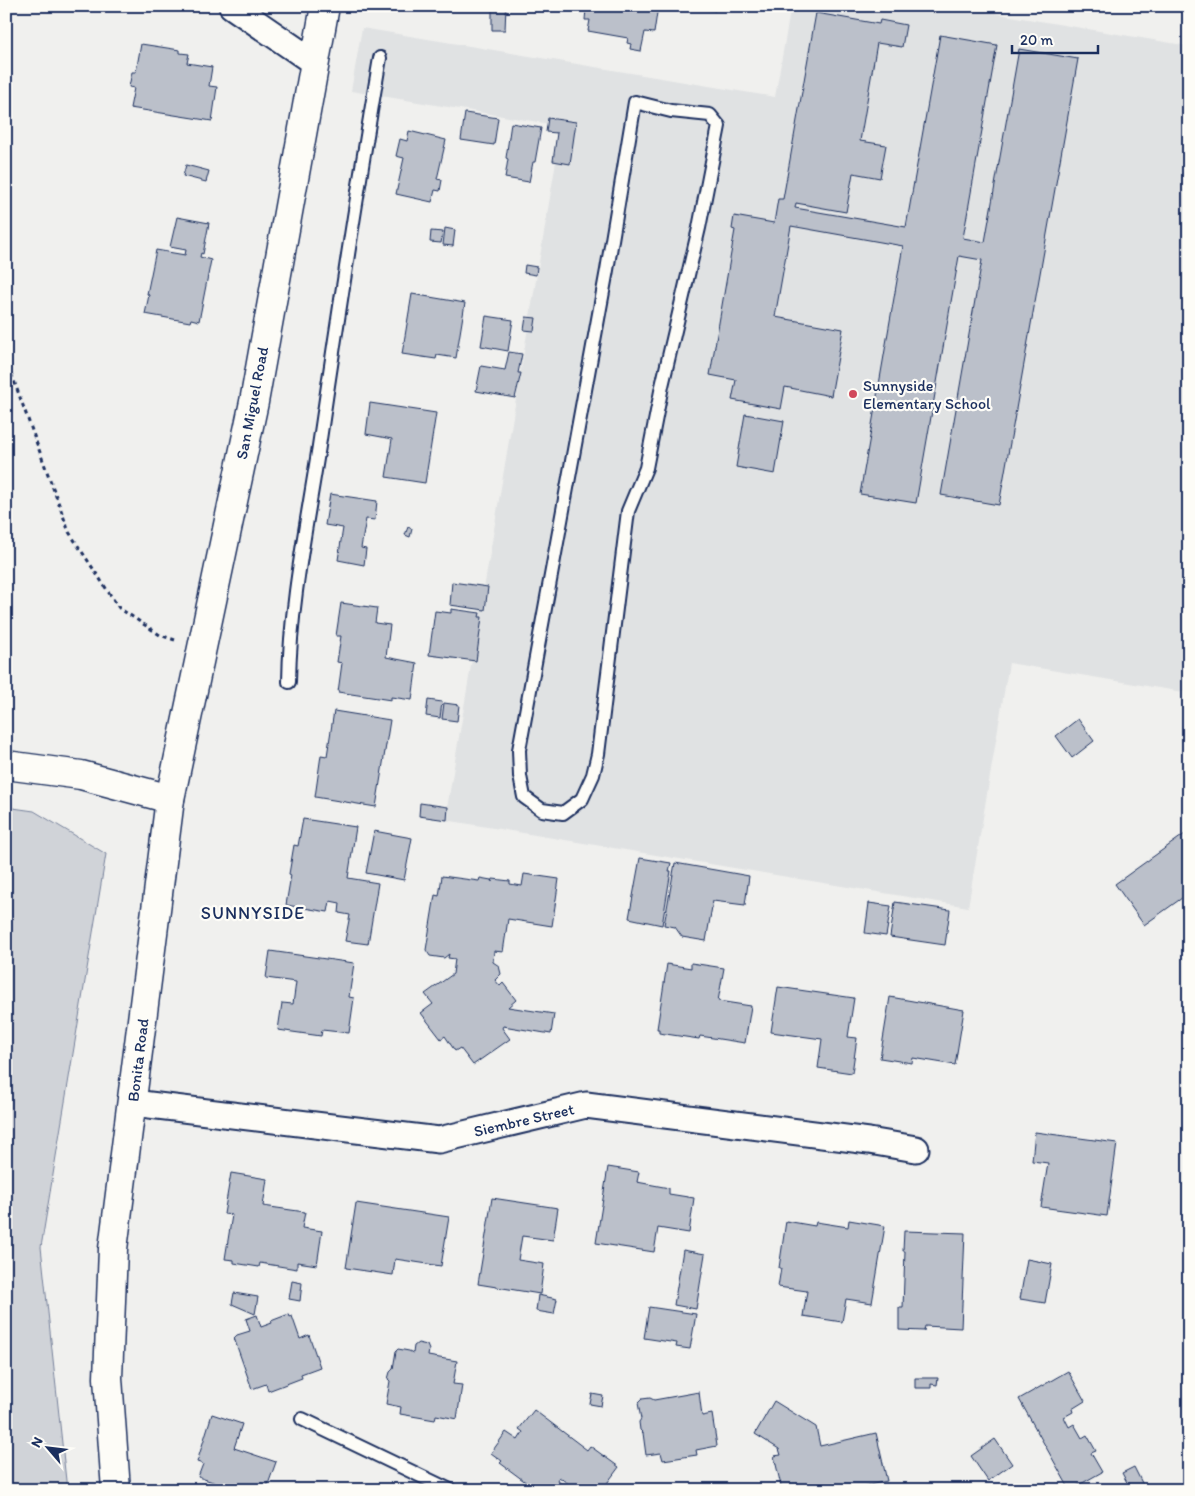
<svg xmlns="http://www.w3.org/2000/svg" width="1195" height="1496" font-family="Itim,sans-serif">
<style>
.built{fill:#e0e2e3}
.green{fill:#d0d3d8;stroke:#76819b}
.building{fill:#bbc0ca;stroke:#1b2f5e}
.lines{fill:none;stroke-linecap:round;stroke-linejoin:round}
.lane-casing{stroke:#1b2f5e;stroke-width:16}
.street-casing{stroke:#1b2f5e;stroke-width:29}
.secondary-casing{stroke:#1b2f5e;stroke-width:31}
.primary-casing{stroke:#1b2f5e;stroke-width:31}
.path{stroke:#1b2f5e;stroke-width:3;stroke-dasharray:4 4;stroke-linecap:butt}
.lane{stroke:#fdfcf7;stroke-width:12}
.street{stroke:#fdfcf7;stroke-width:25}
.secondary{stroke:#fdfcf7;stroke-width:28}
.primary{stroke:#fdfcf7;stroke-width:28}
.poi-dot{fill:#d1495b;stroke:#fdfcf7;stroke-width:2}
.labels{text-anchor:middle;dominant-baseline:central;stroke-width:4.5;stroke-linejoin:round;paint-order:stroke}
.poi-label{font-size:16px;fill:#1b2f5e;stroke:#fdfcf7;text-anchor:start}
.street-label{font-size:16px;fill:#1b2f5e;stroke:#fdfcf7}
.neighbourhood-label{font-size:18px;letter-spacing:1px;fill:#1b2f5e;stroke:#fdfcf7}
</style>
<rect width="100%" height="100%" fill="#f0f0ee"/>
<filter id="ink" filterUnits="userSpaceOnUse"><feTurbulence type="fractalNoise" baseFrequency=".02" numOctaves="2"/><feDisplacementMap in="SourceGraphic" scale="10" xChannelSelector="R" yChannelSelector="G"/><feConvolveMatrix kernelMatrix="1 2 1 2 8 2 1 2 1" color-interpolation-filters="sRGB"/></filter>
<g filter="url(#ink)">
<polygon class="built" points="791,6 951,6 1189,46 1189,693 1009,663 968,907 445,820 562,126 351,91 362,28 775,97"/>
<polygon class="green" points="6,807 34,811 106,854 41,1247 67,1490 6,1490"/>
<g class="building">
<polygon points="492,6 506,6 505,30 492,30"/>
<polygon points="592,6 658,6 654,33 645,32 641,51 630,49 631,44 627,43 628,38 588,31 590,20 585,20 586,9 591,10"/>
<polygon points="691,6 716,6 715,11"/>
<polygon points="816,13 879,24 880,20 906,25 902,47 877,43 860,141 886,145 880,178 853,173 846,212 796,203 795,208 906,227 940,35 997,45 963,238 985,242 1019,49 1078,59 999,505 941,495 982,260 959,256 916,503 860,494 903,246 791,226 775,317 843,329 831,396 785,387 781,409 732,400 736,380 710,375 735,230 732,229 734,216 774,223 778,199 783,199"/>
<polygon points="141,44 180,50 180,53 189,54 187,63 212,67 209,86 217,87 212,121 130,108 134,88 129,87 132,72 136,72"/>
<polygon points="465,113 498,118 494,145 461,140"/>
<polygon points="548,118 576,122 570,164 553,161 557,133 546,132"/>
<polygon points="511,123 541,128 535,162 533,162 529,182 505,178 508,159 506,158"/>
<polygon points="409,131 446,140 437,179 442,180 440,191 435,190 432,202 396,194 404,158 396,156 400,139 407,141"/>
<polygon points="186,165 209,171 206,182 183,176"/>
<polygon points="177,217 209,223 203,254 201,253 200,257 211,260 199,321 191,319 190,322 145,314 149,295 147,294 156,250 185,255 186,250 170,247"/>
<polygon points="445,228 455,230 453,246 443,245"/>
<polygon points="431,231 443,232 441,243 430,242"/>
<polygon points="525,265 537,267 536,275 524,273"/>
<polygon points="412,294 465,303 456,358 437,355 436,359 402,354"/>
<polygon points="486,316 513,320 508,351 481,346"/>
<polygon points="526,317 536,318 534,331 524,330"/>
<polygon points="509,352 522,354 518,373 521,373 515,398 476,391 481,366 505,370"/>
<polygon points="370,403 436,413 425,483 386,477 392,439 366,434"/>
<polygon points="745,414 784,421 775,474 736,467"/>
<polygon points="330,494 377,501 375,520 366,519 361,548 366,549 364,565 338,560 343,528 325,525"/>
<polygon points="408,527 412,529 410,537 405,535"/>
<polygon points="452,582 488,587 485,610 450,605"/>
<polygon points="341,603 377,608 375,623 390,625 386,657 417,663 412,700 391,697 391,700 338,692 342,663 337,662 341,636 336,636"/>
<polygon points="451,609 480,613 479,617 482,617 476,661 429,655 435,611 451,613"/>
<polygon points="428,700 442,702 440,718 426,716"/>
<polygon points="444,703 459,705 457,721 442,719"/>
<polygon points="334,711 390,720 376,807 315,797 321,755 327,756"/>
<polygon points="1078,719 1094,741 1072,758 1056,736"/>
<polygon points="420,803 448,807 447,820 419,816"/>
<polygon points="303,819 356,827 348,878 378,883 368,944 345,941 350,915 339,913 340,903 330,901 328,912 286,905 291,875 289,874 294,845 298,846"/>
<polygon points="374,831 412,838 404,880 366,873"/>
<polygon points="1189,831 1189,893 1144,925 1115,884"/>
<polygon points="640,858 671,863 669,871 671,871 662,925 629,918"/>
<polygon points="675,863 749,876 745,905 713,901 706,941 682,937 675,927 664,925"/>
<polygon points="524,874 559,879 552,926 508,919 503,952 494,951 493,962 499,966 501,974 495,980 500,986 503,983 516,1000 508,1007 554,1014 551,1034 503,1026 502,1028 510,1039 473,1065 460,1048 455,1051 445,1036 441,1039 421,1013 433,1004 425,994 453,974 455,959 448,958 449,954 444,958 430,956 426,950 435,895 439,896 442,876 479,881 480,878 491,880 492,882 493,879 510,881 510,884 522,886"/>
<polygon points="895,902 950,910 945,945 890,937"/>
<polygon points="869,903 891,906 886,936 865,933"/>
<polygon points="270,951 354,963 349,997 354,998 349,1033 322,1030 321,1036 278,1030 282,1003 293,1004 296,982 266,978"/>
<polygon points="691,963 724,968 718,1001 751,1006 745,1043 700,1036 699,1039 659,1033 659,1029 657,1029 667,964 691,968"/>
<polygon points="778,987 854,998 848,1037 857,1038 852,1073 818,1068 822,1039 771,1032"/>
<polygon points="890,997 964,1010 955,1065 913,1058 912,1063 880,1058"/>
<polygon points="1035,1132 1117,1143 1107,1216 1041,1207 1048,1163 1032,1161"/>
<polygon points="608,1167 639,1172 637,1182 669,1188 669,1194 694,1198 689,1233 658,1228 654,1252 596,1243"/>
<polygon points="231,1173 267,1179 263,1206 305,1212 302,1228 322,1231 317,1265 297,1262 297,1269 260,1263 259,1267 234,1263 234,1260 225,1259 232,1215 224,1214"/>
<polygon points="492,1198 558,1208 553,1240 522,1236 518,1260 544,1264 540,1294 478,1284"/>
<polygon points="356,1203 449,1217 441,1266 395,1259 393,1275 346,1268"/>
<polygon points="849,1220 885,1226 872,1303 846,1299 842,1322 803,1316 807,1291 778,1287 781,1268 779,1268 786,1221 815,1226 816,1222 848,1227"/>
<polygon points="904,1231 965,1233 961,1328 925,1326 924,1331 899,1330 899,1308 903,1308 905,1251 903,1251"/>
<polygon points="683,1250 705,1254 696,1309 674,1305"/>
<polygon points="1027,1259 1052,1264 1045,1303 1020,1299"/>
<polygon points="292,1281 302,1283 300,1301 289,1299"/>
<polygon points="234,1293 258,1297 255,1314 232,1304"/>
<polygon points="538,1295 557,1299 554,1314 536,1311"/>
<polygon points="649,1307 696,1314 690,1349 676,1347 677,1343 644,1338"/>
<polygon points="289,1314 290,1317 292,1316 300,1339 309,1335 320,1367 301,1374 302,1378 268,1391 266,1384 252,1389 234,1338 237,1335 250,1331 246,1319 257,1315 261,1327 272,1323 271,1321"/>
<polygon points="418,1343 427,1345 429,1350 428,1356 457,1361 453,1384 462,1385 457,1419 436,1415 435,1420 400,1414 401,1407 386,1404 390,1381 388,1379 390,1372 393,1369 396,1351 398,1349 409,1351 413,1353 414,1346"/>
<polygon points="1068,1371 1085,1401 1072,1409 1073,1412 1064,1417 1069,1427 1074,1424 1082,1438 1087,1435 1096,1451 1091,1453 1102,1472 1070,1490 1019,1399"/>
<polygon points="915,1378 938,1378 937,1385 931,1384 931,1388 915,1388"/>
<polygon points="699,1392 702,1416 712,1414 717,1446 696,1450 697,1455 663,1460 661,1453 646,1455 643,1433 640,1430 639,1422 641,1419 638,1403 642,1399 650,1398 654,1400"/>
<polygon points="592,1394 603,1396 601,1406 590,1404"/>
<polygon points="774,1401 816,1427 820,1446 876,1433 887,1481 848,1490 782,1490 774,1456 781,1455 779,1449 755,1434"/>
<polygon points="534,1410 587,1450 590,1446 619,1467 602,1490 577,1490 559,1477 557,1480 565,1487 563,1490 533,1490 530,1487 531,1486 500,1463 502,1461 491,1453 506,1432 518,1440 523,1432 519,1429"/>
<polygon points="212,1414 242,1424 234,1448 276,1462 266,1490 237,1490 198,1477 203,1464 197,1462"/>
<polygon points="995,1439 1012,1464 988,1481 971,1456"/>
<rect x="1185" y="1452" width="4" height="10"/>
<rect x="1185" y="1463" width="4" height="10"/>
<polygon points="1134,1467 1145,1489 1144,1490 1131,1490 1122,1473"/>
</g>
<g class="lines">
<g class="lane-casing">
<g id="lane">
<polygon points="635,102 671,111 710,115 719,126 699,228 662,386 646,468 628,511 598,754 593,775 582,799 563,813 542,810 524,797 520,776 519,750 607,270"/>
<path d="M289 682C290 603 307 524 319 446 338 317 358 187 380 58"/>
<polyline points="302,1419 450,1490"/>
</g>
</g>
<g class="street-casing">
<g id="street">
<polyline points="232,6 315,63"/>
<polyline points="133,1103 439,1140 586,1105 869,1141 916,1149"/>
</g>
</g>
<g class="secondary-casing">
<polyline id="secondary" points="170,799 254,402 325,6"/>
</g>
<g class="primary-casing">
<polyline id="primary" points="6,765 81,775 170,799 113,1249 108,1378 116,1490"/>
</g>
<g class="path">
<polyline points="6,359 69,532 119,608 160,635 175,640"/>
<polyline points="6,1480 8,1490"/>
</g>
<use href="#lane" class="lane"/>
<use href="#street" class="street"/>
<use href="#secondary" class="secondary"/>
<use href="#primary" class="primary"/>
</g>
</g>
<circle class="poi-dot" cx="853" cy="394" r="5"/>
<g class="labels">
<g class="poi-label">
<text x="863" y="385">Sunnyside<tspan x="863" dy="18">Elementary School</tspan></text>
</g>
<g class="street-label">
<text transform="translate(252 403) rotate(-79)">San Miguel Road</text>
<text transform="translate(138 1060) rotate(-83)">Bonita Road</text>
<text transform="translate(524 1120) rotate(-13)">Siembre Street</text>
</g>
<g class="neighbourhood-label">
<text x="253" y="913">SUNNYSIDE</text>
</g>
</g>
<rect width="1195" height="1496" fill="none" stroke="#fdfcf7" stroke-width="25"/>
<rect x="12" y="12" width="1170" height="1471" fill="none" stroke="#1b2f5e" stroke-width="2" filter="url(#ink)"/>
<g transform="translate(48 1448) rotate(298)" stroke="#fdfcf7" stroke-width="4" paint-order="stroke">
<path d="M0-4L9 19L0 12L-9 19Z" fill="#1b2f5e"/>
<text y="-8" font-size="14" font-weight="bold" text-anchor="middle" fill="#1b2f5e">N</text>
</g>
<path d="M1012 45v8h86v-8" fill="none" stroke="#1b2f5e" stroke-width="2.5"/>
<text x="1020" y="45" font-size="15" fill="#1b2f5e" stroke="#fdfcf7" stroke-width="4" paint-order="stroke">20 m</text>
</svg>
